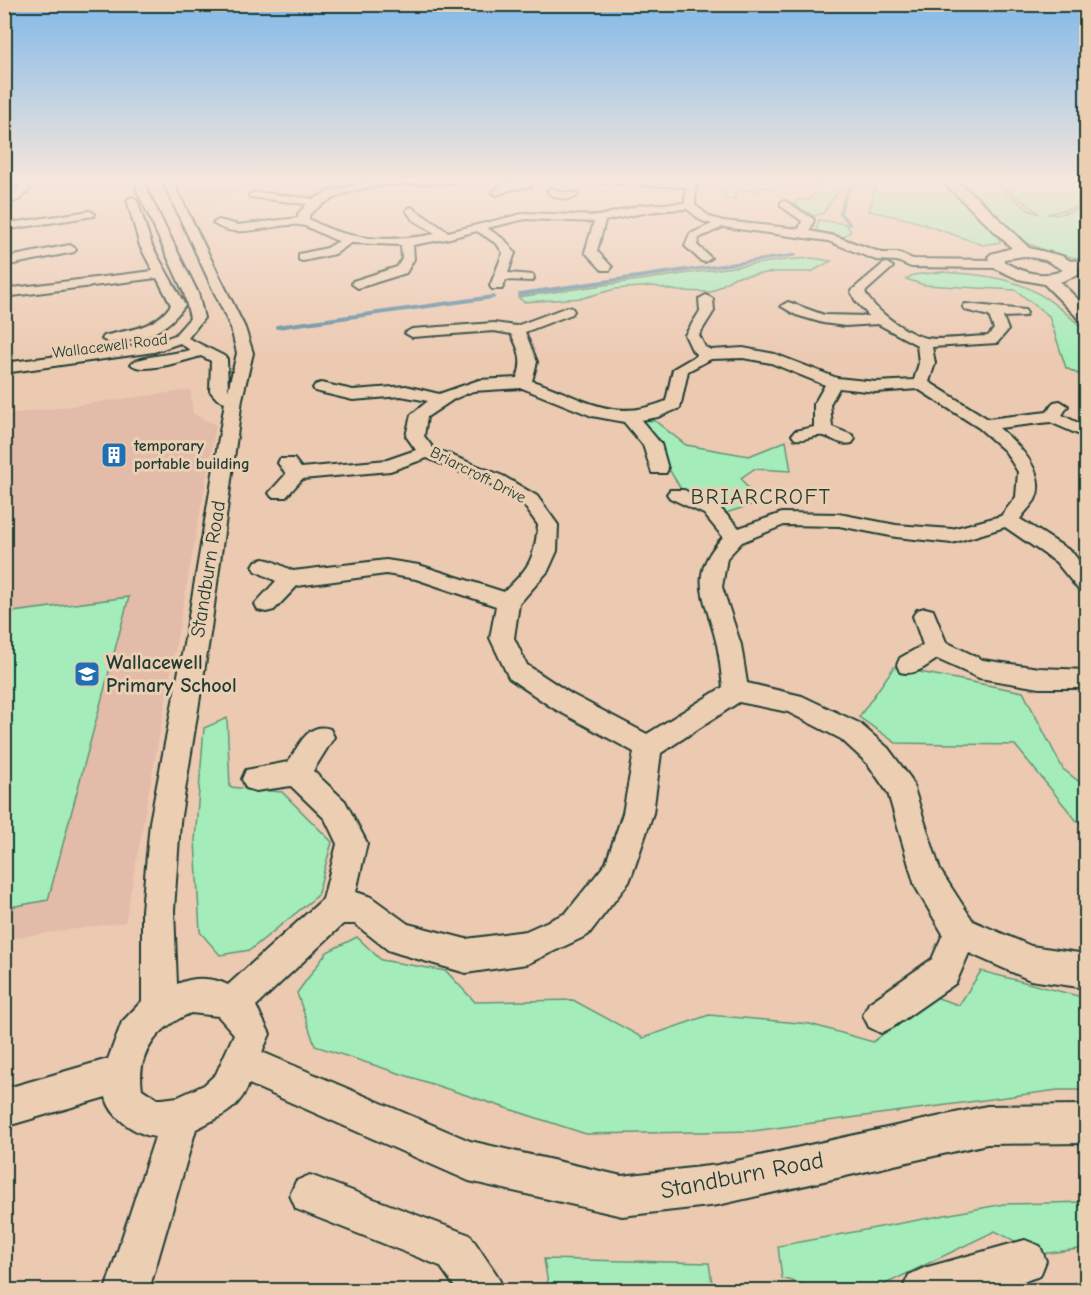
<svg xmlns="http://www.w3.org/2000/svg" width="1091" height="1295" font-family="'Comic Neue',sans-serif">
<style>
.built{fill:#e2bba9}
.green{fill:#a4ecb9;stroke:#629476;stroke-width:1.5}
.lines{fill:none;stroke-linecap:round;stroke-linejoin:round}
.stream-far1{stroke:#618ca1;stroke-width:3}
.stream{stroke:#618ca1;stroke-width:4}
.minor-casing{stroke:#1f3d34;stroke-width:4}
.major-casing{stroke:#1f3d34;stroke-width:4}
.minor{fill:#eccfb3;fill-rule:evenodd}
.major{fill:#eccfb3;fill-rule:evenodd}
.labels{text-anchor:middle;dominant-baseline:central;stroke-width:6;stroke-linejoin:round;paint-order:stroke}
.far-street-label{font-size:16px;fill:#1f3d34;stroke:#eccfb3}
.far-poi-label{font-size:16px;font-weight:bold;fill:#1f3d34;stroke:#eccfb3;text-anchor:start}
.street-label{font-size:20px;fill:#1f3d34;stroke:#eccfb3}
.poi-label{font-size:20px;font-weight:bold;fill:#1f3d34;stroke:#eccfb3;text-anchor:start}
.quarter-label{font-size:22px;letter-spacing:1.5px;fill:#1f3d34;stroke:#eccfb3}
.near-street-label{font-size:24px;fill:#1f3d34;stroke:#eccfb3}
</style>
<rect width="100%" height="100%" fill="#ecc9b1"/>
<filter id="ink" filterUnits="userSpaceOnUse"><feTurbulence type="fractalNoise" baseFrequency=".0167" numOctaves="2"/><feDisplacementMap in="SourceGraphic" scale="12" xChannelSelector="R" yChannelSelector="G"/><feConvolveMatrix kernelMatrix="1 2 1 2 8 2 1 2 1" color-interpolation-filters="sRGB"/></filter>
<g filter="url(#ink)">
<g class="built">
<polygon points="179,180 262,180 211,205 191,207"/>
<polygon points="190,390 193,414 216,425 125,922 5,939 4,415"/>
</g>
<g class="green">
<polygon points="821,180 846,180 823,213 814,216 795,206 797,200 809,200 823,182"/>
<polygon points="877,180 940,180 990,227 1001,242 983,245 911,220 869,211"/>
<polygon points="955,180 992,180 1028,210 1040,214 995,180 1086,180 1086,205 1047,214 1057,215 1086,207 1086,260 1049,252 1029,244"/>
<polygon points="769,181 778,182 785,188 759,187 759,191 739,189 735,193 736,199 726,198 723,190 732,186"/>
<polygon points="819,220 846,224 851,231 843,237 816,232"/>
<polygon points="812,258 831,261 811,272 776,272 735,277 711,292 678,291 653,286 615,289 583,298 524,302 518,297 784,260"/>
<path d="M942 272C1009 276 1038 283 1086 332V378L1066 368 1049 316 1015 290 924 285 906 279 913 275Z"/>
<polygon points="639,420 655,421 686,445 749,456 786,441 791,471 754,469 741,478 757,503 726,513 681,489"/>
<polygon points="129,597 48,900 5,908 5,613"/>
<polygon points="894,667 1023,692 1063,769 1086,787 1086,826 1076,820 1015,745 896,743 859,717"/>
<polygon points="227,718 230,787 282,792 332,842 317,896 250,950 220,955 200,932 195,840 204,728"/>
<polygon points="357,937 381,960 446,971 475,1002 573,1000 643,1038 709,1015 810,1024 873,1042 932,996 959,1005 981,971 1086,998 1086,1090 1058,1090 753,1131 586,1134 315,1046 297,993 327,952"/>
<polygon points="1086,1202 1086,1248 1041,1254 995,1231 873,1290 822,1290 782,1278 778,1246 1004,1204"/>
<polygon points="544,1259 709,1263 713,1290 549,1290"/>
</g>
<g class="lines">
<g class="stream-far1">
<polyline points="850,224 840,213 847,192 856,180"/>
<polyline points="675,272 795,255"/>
</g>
<g class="stream">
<polyline points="520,294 686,270"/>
<polyline points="277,327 493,297"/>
</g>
<g class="minor-casing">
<g id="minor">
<polygon points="4,180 25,181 30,189 20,199 4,206 4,199 20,188 18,185 4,183"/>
<path d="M137 180H147L146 188 198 293 204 318 188 338 224 356 227 359 228 391 237 353 231 328 162 180H172L245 328 253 353 242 399 211 628 180 822 174 910 177 984C194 977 211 977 228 985L323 899 337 844 325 819 291 786 256 791 246 788 242 779 246 770 288 762C299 746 308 721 330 729L334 737 313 771 345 801 367 843 356 892 371 897 408 924 466 939 526 931 566 913 606 863 623 813 634 752 553 708 509 678 490 638 496 606 416 579 386 574 297 586 274 610 266 612 258 610 255 604 276 581 256 571 253 566 256 561 264 559 272 561 293 571 386 560 419 565 504 592C529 567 534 562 538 525L523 504 489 484 427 458 390 471 302 479 286 497H272L269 493 286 474 278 463 280 459H294L301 468 387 460 416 450 406 436 411 415 428 401 401 396 353 400 315 391 313 388 315 385 321 383 353 390 406 386 439 394 479 380 517 378C524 361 519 349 511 334L494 331 412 337 405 333 412 329 494 323 516 326 567 307 572 308 574 311 572 314 525 332 537 362 532 381C584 397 610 424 666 401L673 369 697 355 692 350 685 335 700 311 699 299 706 295 713 299 714 311 699 335 705 347 711 350 743 348 775 354 837 378 876 382 914 380 919 363 917 345 878 324 845 326 823 323 796 315 781 306 788 302 824 315 869 316 855 300 851 291 883 264 887 263 893 267 865 292C872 309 908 335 927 338 941 341 972 336 988 336L994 329 989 316 965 310 963 307 965 304 1025 310 1027 313 1025 316 1003 317 1008 330 997 343 932 347 935 363 929 382 988 419 1047 412 1054 402 1060 401 1068 406 1062 415 1086 427V435L1082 436 1050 422 999 428C1018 444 1048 473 1035 500 1031 506 1024 513 1020 519L1072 552 1086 570V591L1078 589 1056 562 1005 527 952 543 896 537 839 526 784 525 742 542 727 558 722 587 741 645 747 683 802 696 859 723 888 748 911 779 940 870 973 921 1031 946 1086 954V988L1030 980 969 953 956 983 893 1027 881 1033 869 1027 863 1015 869 1003 932 959 943 934 915 886 888 793 868 764 841 739 788 712 739 702 661 753 653 813 633 872 629 882 588 935 527 964 466 973 400 954 388 950 355 924H343L256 1006 270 1034 262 1052 470 1141 622 1176 718 1165 987 1106 1086 1105V1143L987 1144 718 1205 622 1216 469 1181 249 1084C238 1111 221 1116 196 1129L149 1290H105L155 1137C135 1134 110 1117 106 1097L4 1127V1089L108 1059 122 1022 142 1001V910L150 822 187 628 225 402 217 399 210 391 211 361 201 356C187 360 141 375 131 364 139 356 176 354 190 350L180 343 154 352 4 373V363L151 344 175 335 190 318 184 293 136 188ZM743 358 771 363 825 385 814 404V427L795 431 792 435 795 439C805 441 814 434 824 436 834 439 841 446 852 443L855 439 852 435 832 427 830 404 839 388 876 392 918 389 979 428 1005 451 1018 472 1016 497 1001 516 952 529 896 525 839 514 782 513 739 528 718 506 684 490H670L667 494 670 498 704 514 723 537C685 577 707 599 717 645 720 658 721 673 723 687L647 734 571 694 527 665 514 638 519 604 548 571 557 551 558 525 537 496 503 476 433 448 424 436 427 417 454 399 473 391 522 388 592 416 624 422 643 445 652 473H666L668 469 661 444 641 420 658 417 680 408 688 371 711 359ZM191 1013 218 1016 234 1034 216 1074 204 1085 178 1097 162 1099H157L142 1089C136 1053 159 1026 191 1013Z"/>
<path d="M461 180 456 183C406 184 348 179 309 215V219C348 242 392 242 436 234L412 219 406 210 411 207 448 232 526 213 599 216 642 205 685 203 686 187 601 183 596 180H705L696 185 695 205 710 217 723 221 799 229 802 221 781 206V202L785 201 812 218 814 220 810 231 835 236 882 253H899L913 259 997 260 1003 264 997 268 911 267 897 261 876 260 828 241 723 227 699 238 697 245 711 258 705 262 701 261 685 246 690 234 712 224 702 221 687 209C657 209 634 215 605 221L597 251 612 267 610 270H602L585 252 594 222 526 219 487 228 505 240 515 253 508 273 533 275 534 278 533 281 506 280 502 289H492L490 286 503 253 497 244 477 231 446 239 413 245 414 259 406 273 358 288 352 284 353 281 397 267 402 259 401 245 351 243 335 254 303 261 299 260V254L327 248 339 241C328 238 307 225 300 225 274 222 237 242 213 223L219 220 238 225 298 218V214L307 204 250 197 249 195 254 192 314 199 330 191 374 181Z"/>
<polygon points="809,180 820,180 821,181 816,184"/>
<polygon points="527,181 532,184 531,186 509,190 497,195 492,192 502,185"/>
<path d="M552 188 560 192 577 193 578 195C569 202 555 199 547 191Z"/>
<path d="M132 197 137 200 152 246 185 305C164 335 143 338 109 343L102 339 104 336C130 329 154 329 171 305L157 278 4 297V289L153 271 140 246 127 200Z"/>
<polygon points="90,211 95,214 94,216 4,230 4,224"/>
<polygon points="70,245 76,249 74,252 4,266 4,258"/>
<polygon points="1086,260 1086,268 1068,269 1062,265 1068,261"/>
<path d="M925 608 933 610 946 642 983 660 1040 668 1086 670V688H1040L979 678 937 659C925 667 915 676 900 672L897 665 900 658 923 645 913 616 917 610Z"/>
<polygon points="310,1175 470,1235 497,1275 504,1290 457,1290 440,1266 296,1209 290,1195 296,1181"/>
<polygon points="1025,1240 1040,1246 1046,1261 1040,1276 997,1290 902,1290 909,1275 924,1268"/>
</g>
</g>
<g class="major-casing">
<path id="major" d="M941 180H955L982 202 1029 248 1062 256 1074 263 1080 272 1078 275 1060 282 1086 307V321L1080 320 1044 284 1018 279 992 267 988 257 991 254 1012 248ZM1024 256 1045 260 1063 270C1044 279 1022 272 1004 262V259Z"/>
</g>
<use href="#minor" class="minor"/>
<use href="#major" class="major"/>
</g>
</g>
<linearGradient id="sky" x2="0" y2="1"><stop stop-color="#83b9e9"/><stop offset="0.5" stop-color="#f6e7dc"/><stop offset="1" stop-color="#f6e7dc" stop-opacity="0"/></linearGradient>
<rect width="1091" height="361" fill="url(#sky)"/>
<defs>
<g id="building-square" transform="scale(1.35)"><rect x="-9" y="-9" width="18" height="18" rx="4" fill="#1f6fb2" stroke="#eccfb3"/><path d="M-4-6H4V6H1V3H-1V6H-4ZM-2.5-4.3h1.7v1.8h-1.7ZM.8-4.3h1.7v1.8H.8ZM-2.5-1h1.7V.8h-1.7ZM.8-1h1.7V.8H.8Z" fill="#fff"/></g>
<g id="school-square" transform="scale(1.35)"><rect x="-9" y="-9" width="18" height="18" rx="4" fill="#1f6fb2" stroke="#eccfb3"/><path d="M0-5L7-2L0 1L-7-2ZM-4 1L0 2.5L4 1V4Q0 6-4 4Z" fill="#fff"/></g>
</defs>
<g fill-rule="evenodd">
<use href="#building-square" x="114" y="455"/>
<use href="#school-square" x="87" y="674"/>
</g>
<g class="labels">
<g class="far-street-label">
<text transform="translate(110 346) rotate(-7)">Wallacewell Road</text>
<text transform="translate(478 475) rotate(27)">Briarcroft Drive</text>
</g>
<g class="far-poi-label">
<text x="134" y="446">temporary<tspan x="134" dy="18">portable building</tspan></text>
</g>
<g class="street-label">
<text transform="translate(208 569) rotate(-81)">Standburn Road</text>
</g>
<g class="poi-label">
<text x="106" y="662">Wallacewell<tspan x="106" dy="23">Primary School</tspan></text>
</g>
<g class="quarter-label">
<text x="761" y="497">BRIARCROFT</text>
</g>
<g class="near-street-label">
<text transform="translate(742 1175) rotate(-11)">Standburn Road</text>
</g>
</g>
<rect width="1091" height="1295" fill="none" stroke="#eccfb3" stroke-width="24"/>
<rect x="12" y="12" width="1067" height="1271" fill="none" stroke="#1f3d34" stroke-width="2" filter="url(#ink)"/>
</svg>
